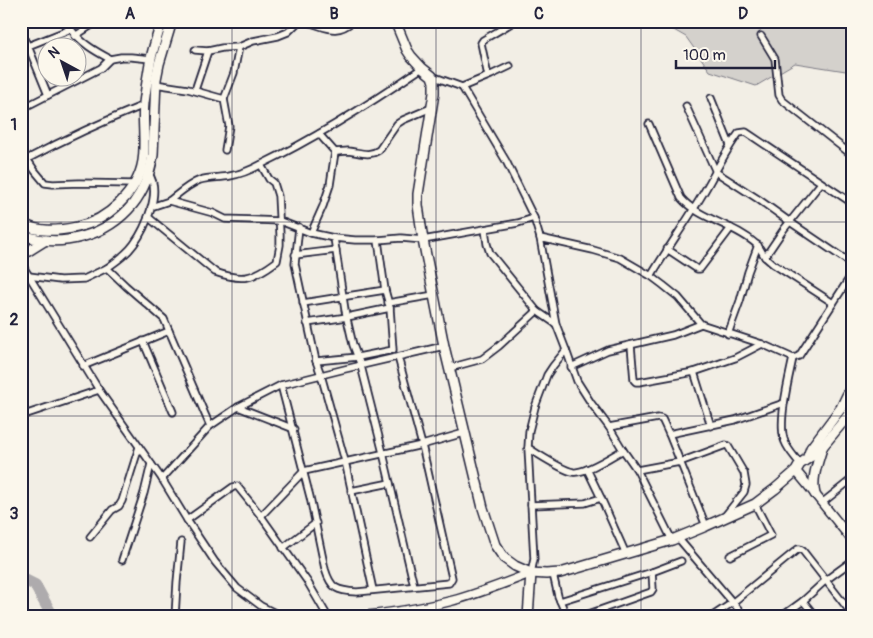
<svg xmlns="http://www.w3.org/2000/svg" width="873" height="638" font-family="Pangolin,sans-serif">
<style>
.green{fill:#d4d1cc;stroke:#7b7a84}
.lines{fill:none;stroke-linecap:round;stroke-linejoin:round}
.river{stroke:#aeabad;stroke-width:12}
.minor-casing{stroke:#22223b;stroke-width:9}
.tertiary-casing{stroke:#22223b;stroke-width:11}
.secondary-casing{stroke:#22223b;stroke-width:12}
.primary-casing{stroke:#22223b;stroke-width:12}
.minor{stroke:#fbf7ec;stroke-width:5.5}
.tertiary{stroke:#fbf7ec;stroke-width:8}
.secondary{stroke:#fbf7ec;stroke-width:9}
.primary{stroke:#fbf7ec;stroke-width:9}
.grid{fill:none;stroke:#22223b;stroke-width:1;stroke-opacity:0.55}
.neatline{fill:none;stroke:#22223b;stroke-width:2}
.grid-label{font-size:16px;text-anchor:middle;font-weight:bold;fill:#22223b}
</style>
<rect width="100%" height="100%" fill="#f2eee5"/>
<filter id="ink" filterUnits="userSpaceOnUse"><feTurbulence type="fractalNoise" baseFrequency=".02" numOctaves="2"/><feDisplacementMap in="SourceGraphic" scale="10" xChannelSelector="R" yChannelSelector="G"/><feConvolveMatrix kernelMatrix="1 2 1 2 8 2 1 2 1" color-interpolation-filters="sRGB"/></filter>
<g filter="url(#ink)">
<polygon class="green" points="658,21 852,21 852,72 795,63 756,86 710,71 686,37"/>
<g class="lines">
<polyline class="river" points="21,578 35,585 53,617"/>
<g class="minor-casing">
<g id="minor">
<polyline points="61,21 71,29"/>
<polyline points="21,33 28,46"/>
<polyline points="75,36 98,21"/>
<polyline points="761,36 775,59 779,95 782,100 852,155"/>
<path d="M195 50 208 51 222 48 239 47 253 41 278 36 288 32 299 21C321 22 333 39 353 21"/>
<polyline points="432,76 462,87 491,75 510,66"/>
<polyline points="488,76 481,43 483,40 515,21"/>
<polyline points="155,84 188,89 224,99 229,126 225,150"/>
<polyline points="462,87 506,161 534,218"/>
<polyline points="195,90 208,51"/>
<path d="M48 95 28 46 71 29C81 43 95 51 110 59"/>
<polyline points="711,98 730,145"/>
<polyline points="224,99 234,73 239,47"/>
<polyline points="686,106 716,172 758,199 790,222 852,264"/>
<polyline points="21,109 101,68 110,59 121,57 131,57 151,59"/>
<path d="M649 124 681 198C700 220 734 224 756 244 760 247 762 253 765 257L784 229 821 183"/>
<path d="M335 152C339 152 344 151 348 151 359 152 369 157 379 150L397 124 403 120 431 108"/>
<path d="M149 174C162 192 145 229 134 244 127 254 117 261 107 268L126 286 164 319 210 426"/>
<path d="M134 184 79 183 53 184 45 183 35 171 27 159C65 139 104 121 144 105"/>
<path d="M169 201C178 194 189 184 200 180 210 177 220 178 230 176 241 174 253 169 262 164 318 137 371 103 422 68"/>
<polyline points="151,207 169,201 213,213 225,219 280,221 311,233 334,238 355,240 378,240 401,238 423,240 518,223 534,218 540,238"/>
<path d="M148 217 215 272C243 282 253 279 277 261L280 245V234L278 196 274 183 269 179 261 165"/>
<polyline points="299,227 295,264 316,361 321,375 345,461 373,590"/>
<polyline points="485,229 487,244 490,253 537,311 556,324"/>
<polyline points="311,233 323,206 330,185 335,152 319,134"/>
<polyline points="334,238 345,310 353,345 361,366 383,453 414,586"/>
<polyline points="667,249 697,269 700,269 731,228"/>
<polyline points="22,255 25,225"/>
<polyline points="295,255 336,250"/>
<polyline points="765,257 773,264 833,303"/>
<polyline points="21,263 99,390 162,479 187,520 215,562 237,588 261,606 281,616"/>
<polyline points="29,276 60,280 84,279 107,268"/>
<path d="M651 276C667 249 685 224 701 197 714 176 724 153 739 133L746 132 852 203"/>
<polyline points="303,303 385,290"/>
<polyline points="388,303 434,295"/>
<polyline points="307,323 347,317 390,308"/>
<polyline points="728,334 740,301 748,272 758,245"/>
<polyline points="143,341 173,412"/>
<polyline points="631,345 634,380 636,382 639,382 694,372 735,358 762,344"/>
<polyline points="566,350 577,381 591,403 609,427 623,450 637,470 672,540"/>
<path d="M793 358C789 377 777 425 785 442 788 450 795 457 800 464"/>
<polyline points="316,361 358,357 393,350 390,308 385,290 378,240"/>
<polyline points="83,366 169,331"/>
<polyline points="571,367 608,350 673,335 701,324"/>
<polyline points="449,368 482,359 499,346 537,311"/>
<polyline points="694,372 711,426"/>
<path d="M281 385 310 497 325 569C331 589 337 591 357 592L449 583 452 578 422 445 398 357"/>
<polyline points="238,407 294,429"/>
<polyline points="21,416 99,390"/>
<polyline points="609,427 658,418 662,419 669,434 706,526"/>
<polyline points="669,434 735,420 784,403"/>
<path d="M528 448C540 455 560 469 573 472 585 474 612 456 623 450"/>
<polyline points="587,469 601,498 626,554"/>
<polyline points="637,470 680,462 726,445 728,446 744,473 746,485 744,492 724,517"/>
<polyline points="162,479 210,426 238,407 281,385 345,369 444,346"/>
<polyline points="351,491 390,483"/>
<polyline points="822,503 852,479"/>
<polyline points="531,505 585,503 601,498"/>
<polyline points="261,516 304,471 422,445 464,433"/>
<polyline points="187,520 233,487 237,486 261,516 307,581 328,617"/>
<polyline points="90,537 112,510 119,506 122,501 139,447"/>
<polyline points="678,538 745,617"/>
<polyline points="283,548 316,523"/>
<polyline points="730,556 771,535 755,504"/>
<polyline points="122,560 144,493 151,464"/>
<polyline points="531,573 534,559 528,448 529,431 535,407 547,375 553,366 566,350 556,324 540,238 593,250 620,258 651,276 663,285 678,297 701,324 762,344 793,358 799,356 852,274"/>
<polyline points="553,574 558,596 567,617"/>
<polyline points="560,601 652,572 681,561"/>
<polyline points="803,601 816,617"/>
<polyline points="175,617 177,582 181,542"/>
<polyline points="580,617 651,592 653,589 652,572"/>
<polyline points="711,617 732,603 798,549 800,549 803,551 852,614"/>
<polyline points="781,617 803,601 826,580 852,561"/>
</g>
</g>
<g class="tertiary-casing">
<g id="tertiary">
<polyline points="796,471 806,483 852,540"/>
<polyline points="280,617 292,617"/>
<path d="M351 617C384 614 419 609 451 601 478 594 505 583 531 573"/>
</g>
</g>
<g class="secondary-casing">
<g id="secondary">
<polyline points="395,21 407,50 411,56 422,68 432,76 434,82 434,93 418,194 418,205 423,240 444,346 483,508 495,545 504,558 515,566 531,573 528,617"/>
<polyline points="807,459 811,448 841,408 852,385"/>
<path d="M815 494C811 479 818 462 822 448"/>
<polyline points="531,573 546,574 560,573 581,567 672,540 706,526 755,504 775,489 796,471 800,464 807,459 817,453 847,417 852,408"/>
</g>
</g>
<g class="primary-casing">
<g id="primary">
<path d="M21 223C38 233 58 231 77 227 107 221 138 192 143 161 146 142 142 122 144 103 146 88 148 73 151 58 154 46 158 33 162 21"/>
<path d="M21 234C59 250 107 236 133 204 144 190 150 173 153 155L156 79 159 64 172 21"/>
<polyline points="22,255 46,240"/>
</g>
</g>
<use href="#minor" class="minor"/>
<use href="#tertiary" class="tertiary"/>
<use href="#secondary" class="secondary"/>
<use href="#primary" class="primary"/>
</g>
</g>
<path class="grid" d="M232 21V617M436 21V617M641 21V617M21 222H852M21 416H852"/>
<rect width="873" height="638" fill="none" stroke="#fbf7ec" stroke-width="55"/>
<g transform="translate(62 62) rotate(320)"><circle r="24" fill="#fbf7ec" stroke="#a4a2a5"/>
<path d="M0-4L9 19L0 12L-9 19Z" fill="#22223b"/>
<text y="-8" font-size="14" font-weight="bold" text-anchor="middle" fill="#22223b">N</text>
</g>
<path d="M676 60v8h99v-8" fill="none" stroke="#22223b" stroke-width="2.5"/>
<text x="683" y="60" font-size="15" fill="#22223b" stroke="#fbf7ec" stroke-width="4" paint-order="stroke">100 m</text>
<rect x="28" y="28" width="818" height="582" class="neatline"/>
<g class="grid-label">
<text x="130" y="19">A</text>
<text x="334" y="19">B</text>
<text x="539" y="19">C</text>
<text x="743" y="19">D</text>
<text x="14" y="130">1</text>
<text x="14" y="325">2</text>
<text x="14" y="519">3</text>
</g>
</svg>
